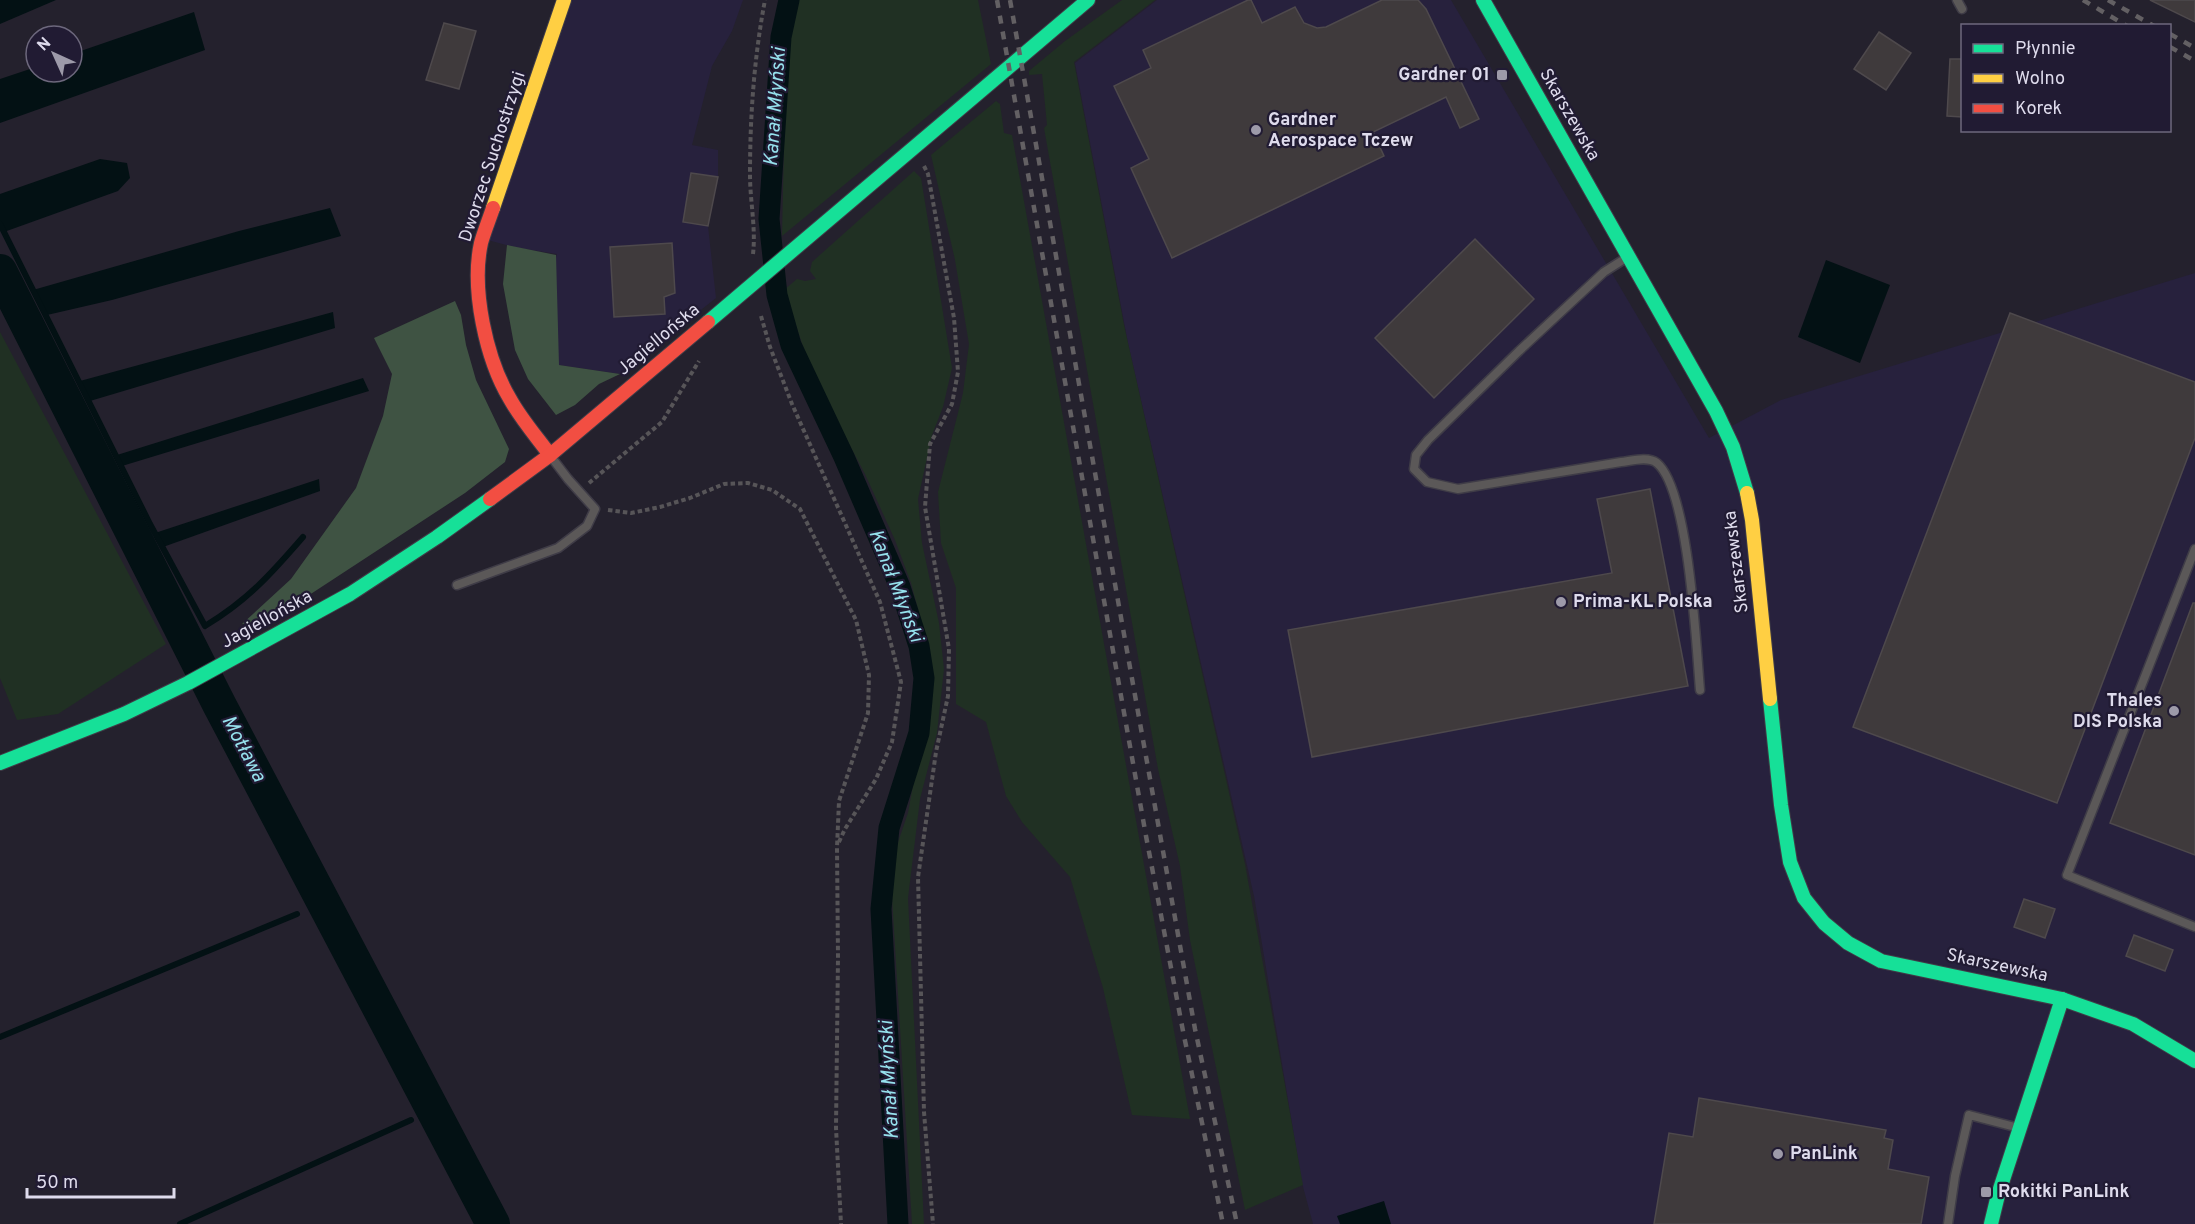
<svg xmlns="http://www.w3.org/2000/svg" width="2195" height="1224" font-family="Overpass,sans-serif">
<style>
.built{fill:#27213d}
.green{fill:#203023}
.forest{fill:#3f5343}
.water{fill:#031114}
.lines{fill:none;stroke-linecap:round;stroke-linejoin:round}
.stream{stroke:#031114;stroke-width:6}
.canal{stroke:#031114;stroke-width:21}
.river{stroke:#031114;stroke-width:34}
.building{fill:#3f3a3c;stroke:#4e494c;stroke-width:1.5}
.lane-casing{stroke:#3f3c47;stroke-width:11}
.fast-casing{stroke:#3f3c47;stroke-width:16}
.slow-casing{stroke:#3f3c47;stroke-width:16}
.jam-casing{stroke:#3f3c47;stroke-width:16}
.path{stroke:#575558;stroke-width:4;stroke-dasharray:4.5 3;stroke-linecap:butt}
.lane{stroke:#5b5858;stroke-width:8}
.fast{stroke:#16e098;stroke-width:14}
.slow{stroke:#ffcf43;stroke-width:14}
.jam{stroke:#f24e42;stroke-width:14}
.rail{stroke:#636063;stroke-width:4.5;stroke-dasharray:8 8;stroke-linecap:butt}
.poi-dot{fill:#9d9aa9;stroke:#211b33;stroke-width:2}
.labels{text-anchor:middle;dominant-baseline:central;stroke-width:4.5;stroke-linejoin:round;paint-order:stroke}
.poi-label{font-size:18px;font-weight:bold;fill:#dedbec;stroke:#211b33;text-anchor:start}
.street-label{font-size:18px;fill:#dedbec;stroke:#211b33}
.water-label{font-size:20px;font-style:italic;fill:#96e1ed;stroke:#211b33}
</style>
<rect width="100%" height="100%" fill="#24212d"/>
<g class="built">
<polygon points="564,0 743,0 732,31 712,66 692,145 718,150 718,177 708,226 716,298 620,374 558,365 537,311 557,254 518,248 484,239"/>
<polygon points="1157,0 1451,0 1709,438 1781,400 2195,273 2195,1224 1313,1224 1302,1183 1254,896 1128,343 1075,63"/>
</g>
<g class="green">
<polygon points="798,0 978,0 991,64 782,236 786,57"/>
<polygon points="1122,0 1155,0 1074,62 1124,325 1245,864 1303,1185 1245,1210 1190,940 1180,866 1158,769 1044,128 1047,125 1042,74 1029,75 1029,71 1065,41"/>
<polygon points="996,101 1000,104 1004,133 1012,135 1190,1119 1132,1115 1103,988 1070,877 1022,822 1006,796 986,722 956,704 956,588 941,543 938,492 963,393 969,344 955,260 931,155"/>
<polygon points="914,171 921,178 952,368 943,407 932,435 918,499 922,543 939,623 944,669 937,733 920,799 908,898 924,1224 912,1224 892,897 895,851 908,813 930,692 929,664 923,628 911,583 895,540 865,474 813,376 784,290 797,279 805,281 816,279 810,271 812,262"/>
<polygon points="0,332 166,644 58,714 17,720 0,678"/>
</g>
<g class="forest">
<polygon points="507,245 556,255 559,365 620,374 599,384 575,405 556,415 528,379 515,350 503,284"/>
<polygon points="455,301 461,315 466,345 476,380 509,449 505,462 465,493 268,622 242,624 291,579 356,488 383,416 392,374 374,338"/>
</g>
<g class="water">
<polygon points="0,0 56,0 0,24"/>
<polygon points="194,12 205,50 0,123 0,79 36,67 36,72 72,72 72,54"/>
<polygon points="100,159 127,163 130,178 118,191 4,232 0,224 0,194"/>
<polygon points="330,208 341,236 112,300 47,315 33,290 239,231"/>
<polygon points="1826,260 1890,285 1860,363 1798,337"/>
<polygon points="333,312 335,328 90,401 80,381"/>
<polygon points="363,378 369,391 122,466 117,455"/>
<polygon points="319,479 320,491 163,547 155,533"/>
<polygon points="1384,1201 1391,1224 1340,1224 1337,1216"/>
</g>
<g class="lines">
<g class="stream">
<path d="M0 224 150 524 205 626C248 600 271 574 303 537"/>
<polyline points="0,1037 297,914"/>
<polyline points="180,1224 411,1120"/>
</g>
<polyline class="canal" points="789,0 781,37 769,219 777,295 791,345 844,457 900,587 919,646 924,678 919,733 889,828 881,909 898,1224"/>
<polyline class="river" points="0,271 220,706 493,1224"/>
</g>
<g class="building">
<polygon points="1248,0 1251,0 1262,23 1295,7 1304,23 1317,28 1326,27 1382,0 1418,0 1426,9 1479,119 1460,128 1446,97 1373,132 1384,156 1172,258 1131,168 1149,159 1114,86 1151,68 1143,50"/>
<polygon points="2150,0 2195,0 2195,22"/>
<polygon points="444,23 476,31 459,89 426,80"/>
<polygon points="1879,32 1911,53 1886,90 1854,69"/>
<polygon points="1950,59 1962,59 1962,117 1947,116"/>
<polygon points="691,173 718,177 708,226 683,222"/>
<polygon points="1475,239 1534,299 1434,398 1375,338"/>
<polygon points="672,243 675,293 664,297 665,314 614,317 610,247"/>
<polygon points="2010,313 2195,382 2195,438 2057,803 1853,727"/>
<polygon points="1650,489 1688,686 1312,757 1288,630 1612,573 1597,499"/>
<polygon points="2193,603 2195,603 2195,855 2110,823"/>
<polygon points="2024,899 2055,909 2045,938 2014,927"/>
<polygon points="2134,935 2173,950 2165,971 2126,956"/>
<polygon points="1699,1098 1886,1130 1884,1138 1893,1140 1888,1169 1929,1177 1921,1224 1654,1224 1669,1133 1693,1137"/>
</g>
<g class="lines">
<g class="lane-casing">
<g id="lane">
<polyline points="1957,0 1962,9"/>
<path d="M1626 258 1604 272 1519 351 1428 440 1416 455 1414 469 1427 482 1458 489 1621 462C1631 461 1648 456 1657 463 1689 490 1696 644 1700 690"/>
<polyline points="2195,549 2067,875 2195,927"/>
<polyline points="457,585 558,548 587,526 595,509 568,479 552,458"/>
<polyline points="1948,1224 1955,1176 1969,1115 2019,1128"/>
</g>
</g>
<g class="fast-casing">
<g id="fast">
<polyline points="1483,0 1716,411 1733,447 1747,493"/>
<polyline points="708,322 1088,0"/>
<polyline points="1770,699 1781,805 1790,862 1804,898 1824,923 1848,943 1881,961 2062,999 2133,1024 2195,1061"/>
<polyline points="0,763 124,714 188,683 350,594 437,537 490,499"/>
<polyline points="1991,1224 1998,1195 2062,999"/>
</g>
</g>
<g class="slow-casing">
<g id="slow">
<polyline points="493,208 564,0"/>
<polyline points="1747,493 1752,520 1770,699"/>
</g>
</g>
<g class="jam-casing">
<g id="jam">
<path d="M493 208C489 220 484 232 481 243 471 289 486 359 510 399 521 419 536 436 550 455"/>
<polyline points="490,499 550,455 708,322"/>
</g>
</g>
<g class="path">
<polyline points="924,166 928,174 954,318 958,372 952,404 930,444 925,507 949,649 948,696 936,752 918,877 924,1112 933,1224"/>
<path d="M753 254C756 228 750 201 750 175 750 116 754 58 765 0"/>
<polyline points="761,316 770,347 792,404 880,602 901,682 892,742 876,779 845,829 838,844"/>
<polyline points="589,483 662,422 699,361"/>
<polyline points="608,510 631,513 660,507 690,498 724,484 748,483 772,490 800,509 856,620 869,675 868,713 839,801 837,848 838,957 836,1128 841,1224"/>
</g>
<use href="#lane" class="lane"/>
<use href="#fast" class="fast"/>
<use href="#slow" class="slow"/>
<use href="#jam" class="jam"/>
<g class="rail">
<polyline points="997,0 1146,836 1183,1031 1223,1224"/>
<polyline points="1010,0 1195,1029 1237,1224"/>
<polyline points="2083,0 2127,26"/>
<polyline points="2108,0 2154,26"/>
<polyline points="2170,34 2195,48"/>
<polyline points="2170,47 2195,61"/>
</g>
</g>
<g class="poi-dot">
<rect x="1496" y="69" width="12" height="12" rx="3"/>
<circle cx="1256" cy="130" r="6"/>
<circle cx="1561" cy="602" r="6"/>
<circle cx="2174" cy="711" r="6"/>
<circle cx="1778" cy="1154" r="6"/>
<rect x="1980" y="1186" width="12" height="12" rx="3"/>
</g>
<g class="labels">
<g class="poi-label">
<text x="1490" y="75" text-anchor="end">Gardner 01</text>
<text x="1268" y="120">Gardner<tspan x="1268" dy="21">Aerospace Tczew</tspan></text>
<text x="1573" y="602">Prima-KL Polska</text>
<text x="2162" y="701" text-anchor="end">Thales<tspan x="2162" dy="21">DIS Polska</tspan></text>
<text x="1790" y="1154">PanLink</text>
<text x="1998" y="1192">Rokitki PanLink</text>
</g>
<g class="street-label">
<text transform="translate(1569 115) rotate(60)">Skarszewska</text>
<text transform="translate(493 157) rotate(-72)">Dworzec Suchostrzygi</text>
<text transform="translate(659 340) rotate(-40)">Jagiellońska</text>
<text transform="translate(1737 562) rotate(-97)">Skarszewska</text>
<text transform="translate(267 620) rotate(-29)">Jagiellońska</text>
<text transform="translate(1997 966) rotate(12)">Skarszewska</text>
</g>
<g class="water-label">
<text transform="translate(776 107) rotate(-86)">Kanał Młyński</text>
<text transform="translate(895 586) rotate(69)">Kanał Młyński</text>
<text transform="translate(243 749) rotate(62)">Motława</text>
<text transform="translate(890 1080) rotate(-93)">Kanał Młyński</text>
</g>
</g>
<rect x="1961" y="24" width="210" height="108" fill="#211b33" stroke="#6d687d" stroke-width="1.5"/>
<rect x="1973" y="44" width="30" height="9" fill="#16e098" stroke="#6d687d" stroke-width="1.5"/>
<text x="2015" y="54" font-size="18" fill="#dedbec">Płynnie</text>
<rect x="1973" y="74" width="30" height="9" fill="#ffcf43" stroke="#6d687d" stroke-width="1.5"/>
<text x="2015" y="84" font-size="18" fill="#dedbec">Wolno</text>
<rect x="1973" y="104" width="30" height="9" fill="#f24e42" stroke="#6d687d" stroke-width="1.5"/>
<text x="2015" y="114" font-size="18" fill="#dedbec">Korek</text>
<g transform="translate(54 54) rotate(315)"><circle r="28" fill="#211b33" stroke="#6d687d" stroke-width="1.5"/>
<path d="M0-4.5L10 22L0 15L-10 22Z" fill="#9d9aa9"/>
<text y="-9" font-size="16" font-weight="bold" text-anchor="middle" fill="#dedbec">N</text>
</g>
<path d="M27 1188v9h147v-9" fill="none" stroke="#dedbec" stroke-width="3"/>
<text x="36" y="1188" font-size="18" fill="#dedbec" stroke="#211b33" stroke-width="4.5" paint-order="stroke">50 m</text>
</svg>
